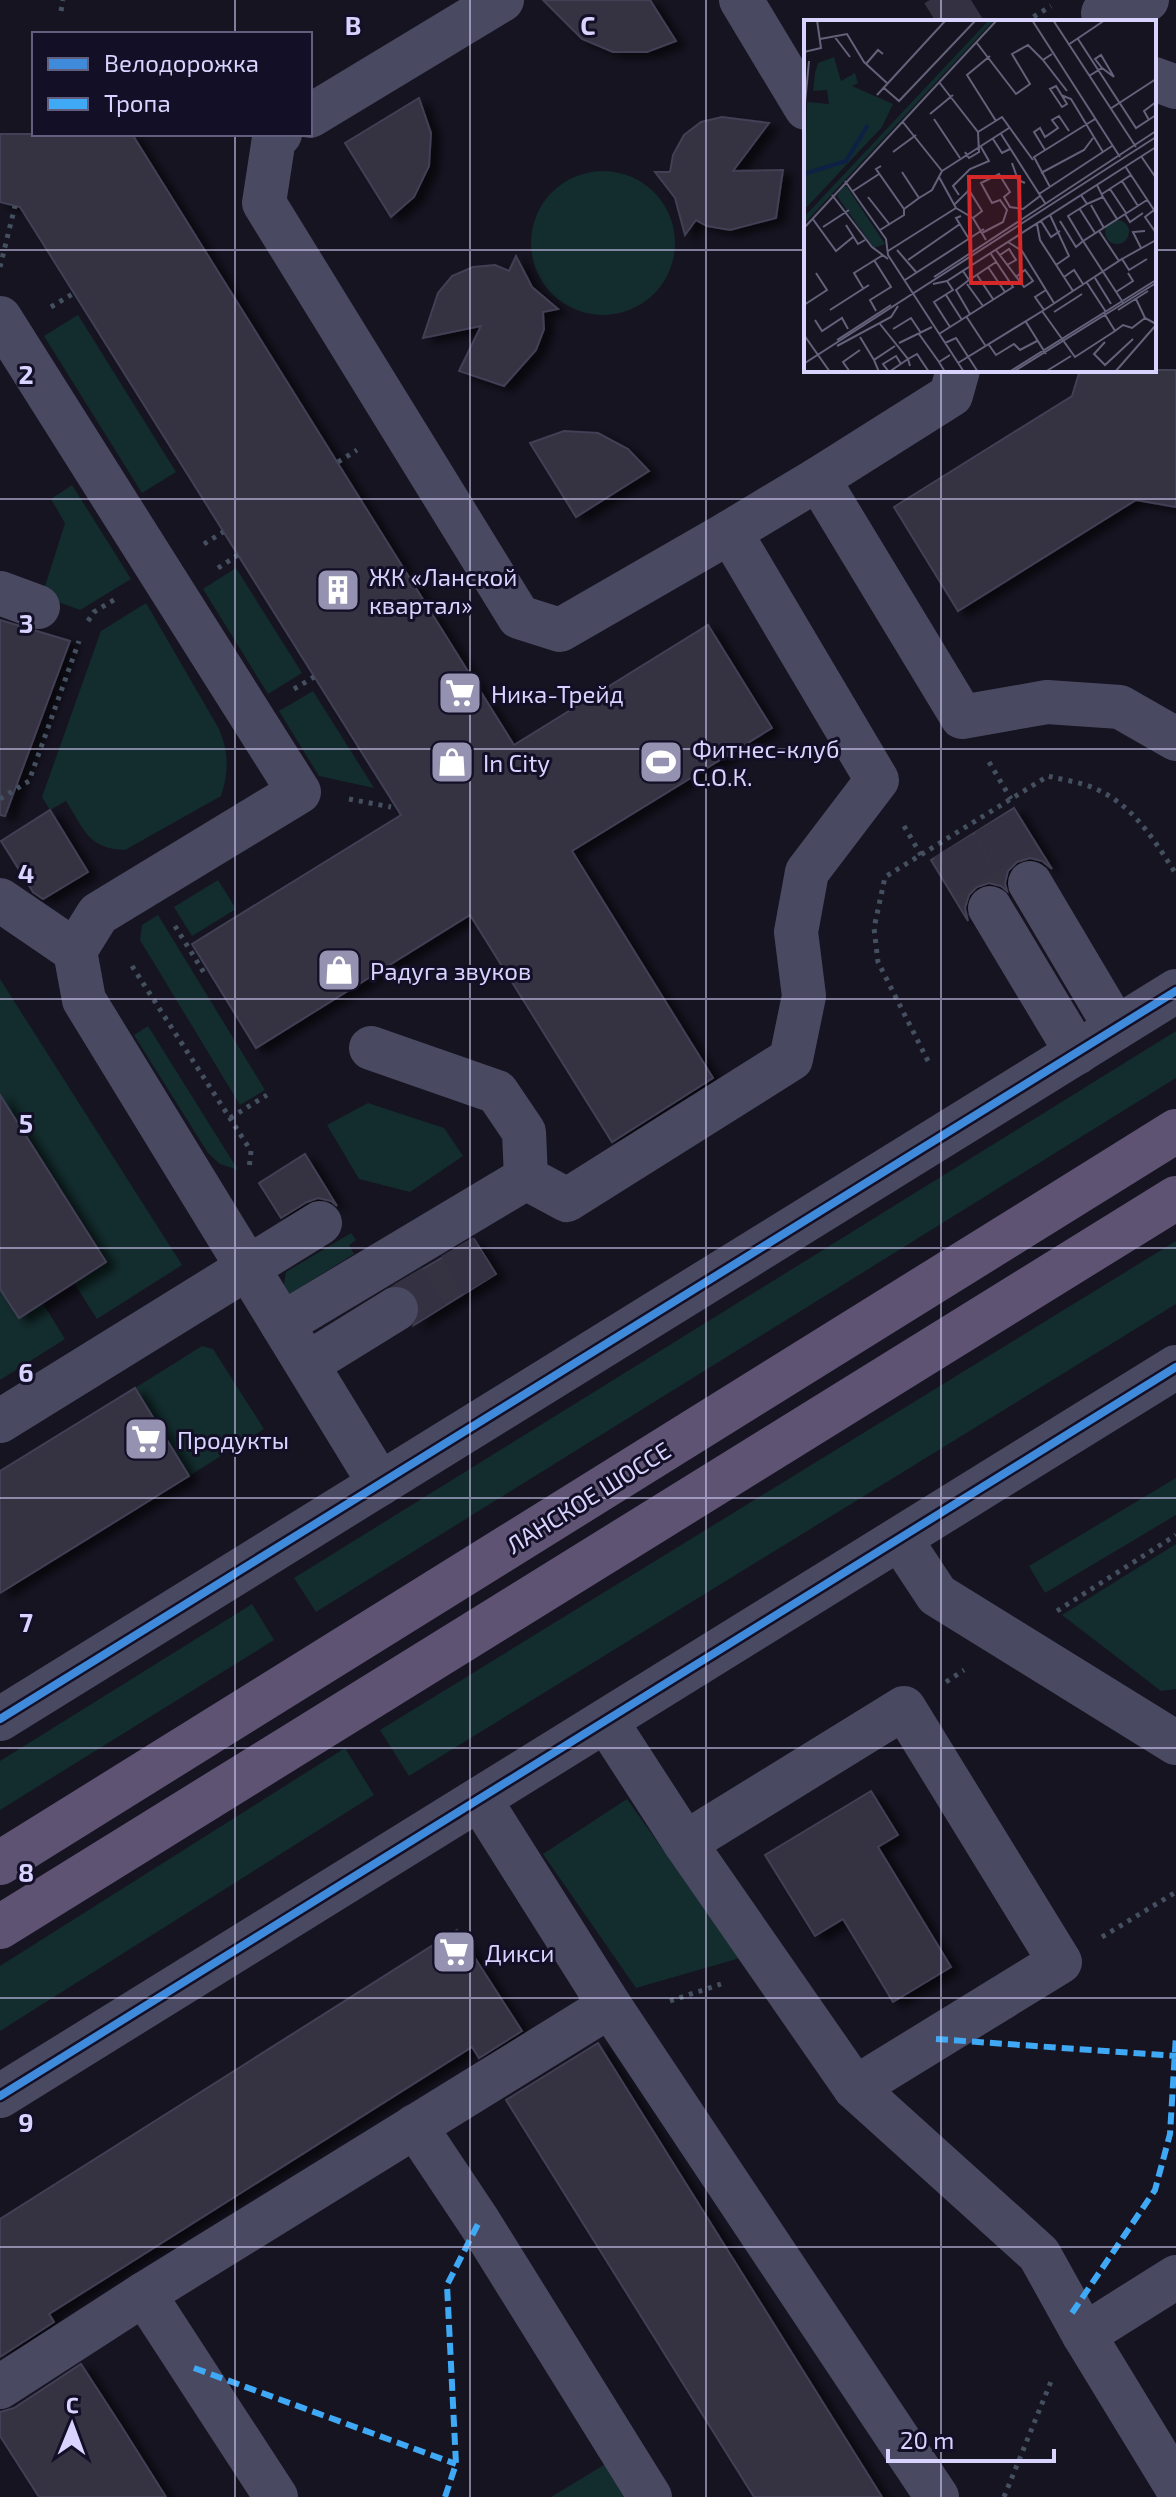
<svg xmlns="http://www.w3.org/2000/svg" width="1176" height="2497" font-family="'Exo 2',sans-serif">
<style>
.green{fill:#132c2d}
.building{fill:#343243;stroke:#433f54;stroke-width:2;filter:url(#shadow)}
.lines{fill:none;stroke-linecap:round;stroke-linejoin:round}
.minor-tunnel{stroke:#333142;stroke-width:44;stroke-dasharray:44 22;stroke-linecap:butt}
.path{stroke:#44505f;stroke-width:5;stroke-dasharray:4 6;stroke-linecap:butt}
.minor{stroke:#4a4962;stroke-width:44}
.major{stroke:#5e5373;stroke-width:44}
.quiet{stroke:#3fa9f5;stroke-width:6;stroke-dasharray:12 6;stroke-linecap:butt}
.cycleway-casing{stroke:#130f26;stroke-width:13}
.cycleway{stroke:#408adc;stroke-width:8}
.grid{fill:none;stroke:#d9d4ff;stroke-width:2;stroke-opacity:0.55}
.labels{text-anchor:middle;dominant-baseline:central;stroke-width:6;stroke-linejoin:round;paint-order:stroke}
.poi-label{font-size:24px;fill:#d9d4ff;stroke:#130f26;text-anchor:start}
.street-label{font-size:24px;fill:#d9d4ff;stroke:#130f26}
.inset-river{fill:none;stroke:#0d2144;stroke-width:4}
.inset-road{fill:none;stroke:#64617a;stroke-width:2}
.view{fill:#d62828;fill-opacity:0.15;stroke:#d62828;stroke-width:4}
.inset-edge{fill:none;stroke:#d9d4ff;stroke-width:4}
.grid-label{font-size:26px;text-anchor:middle;font-weight:bold;fill:#d9d4ff;stroke:#130f26;stroke-width:6;stroke-linejoin:round;paint-order:stroke}
</style>
<defs>
<filter id="shadow"><feDropShadow dx="9" dy="5" stdDeviation="4" flood-color="#0009"/></filter>
</defs>
<rect width="100%" height="100%" fill="#161421"/>
<g class="green">
<circle cx="603" cy="243" r="72"/>
<polygon points="78,315 176,472 142,493 44,336"/>
<polygon points="72,485 131,579 80,610 42,596 65,523 51,499"/>
<polygon points="236,568 302,673 268,694 203,589"/>
<path d="M146 603 219 729C229 753 229 771 221 796L125 850C88 849 84 829 66 801L50 810 42 797 101 631Z"/>
<polygon points="313,691 374,788 319,776 279,711"/>
<polygon points="218,880 236,909 192,936 174,907"/>
<polygon points="158,915 265,1090 240,1105 140,940 142,925"/>
<polygon points="0,979 182,1265 97,1319 74,1283 106,1261 0,1095"/>
<polygon points="148,1026 238,1170 220,1164 208,1153 134,1035"/>
<polygon points="1176,1031 1176,1078 316,1612 294,1578"/>
<polygon points="368,1103 444,1128 463,1156 410,1192 359,1179 327,1125"/>
<polygon points="351,1233 356,1240 349,1245 354,1254 288,1295 284,1284 286,1272"/>
<polygon points="1176,1241 1176,1304 409,1776 380,1730"/>
<polygon points="0,1289 42,1302 65,1339 0,1380"/>
<polygon points="202,1346 213,1349 264,1429 189,1476 135,1388"/>
<polygon points="1176,1478 1176,1515 1045,1593 1029,1566"/>
<polygon points="1176,1544 1176,1689 1161,1691 1062,1615"/>
<polygon points="252,1604 274,1640 0,1810 0,1761"/>
<polygon points="345,1748 374,1795 0,2031 0,1966"/>
<polygon points="627,1799 740,1958 636,1988 543,1854"/>
<polygon points="607,2463 629,2497 551,2497"/>
</g>
<g class="building">
<polygon points="543,0 650,0 676,41 647,52 613,52 582,39"/>
<polygon points="419,98 431,133 429,166 414,197 391,217 345,143"/>
<polygon points="722,117 769,123 733,171 783,170 776,218 730,230 707,226 696,220 685,235 675,198 655,172 670,172 673,155 684,135 701,122"/>
<polygon points="0,134 132,134 514,745 708,625 772,728 572,851 713,1078 612,1142 470,915 256,1048 192,944 401,815 20,207 0,202"/>
<polygon points="516,256 532,287 558,309 543,312 544,329 536,350 504,386 459,371 481,326 423,338 438,293 452,276 473,267 495,265 509,271"/>
<polygon points="1080,370 1176,370 1176,507 1136,500 958,611 894,507 1072,396"/>
<polygon points="564,431 598,433 628,449 649,471 576,517 530,443"/>
<polygon points="0,620 70,641 5,816 0,815"/>
<polygon points="1014,808 1052,869 1042,861 1030,858 1017,862 1008,871 1005,883 1007,891 1001,886 989,883 977,887 969,895 965,908 968,921 931,860"/>
<polygon points="50,810 88,872 43,899 33,892 1,841"/>
<polygon points="0,1095 106,1262 19,1318 0,1289"/>
<polygon points="305,1154 337,1206 331,1201 318,1198 307,1202 281,1218 259,1183"/>
<polygon points="474,1239 496,1274 414,1325 421,1309 418,1297 408,1287 397,1284"/>
<polygon points="135,1388 189,1476 0,1593 0,1471"/>
<polygon points="871,1791 898,1835 878,1847 951,1967 893,2002 843,1919 815,1936 765,1855"/>
<polygon points="457,1930 522,2031 479,2058 472,2047 49,2314 54,2322 0,2357 0,2219"/>
<polygon points="598,2043 882,2497 754,2497 506,2100"/>
<polygon points="81,2364 120,2424 166,2497 39,2497 0,2436 0,2412 14,2408"/>
</g>
<g class="lines">
<g class="minor-tunnel">
<polyline points="936,22 971,0"/>
<polyline points="994,821 1030,883"/>
<polyline points="953,846 990,908"/>
<polyline points="396,1309 484,1256"/>
</g>
<g class="path">
<polyline points="61,11 63,0"/>
<polyline points="1025,22 1051,6"/>
<polyline points="0,267 15,206"/>
<polyline points="51,307 74,293"/>
<polyline points="338,462 357,450"/>
<polyline points="204,544 223,532"/>
<polyline points="218,568 238,555"/>
<polyline points="88,621 94,612 117,598"/>
<polyline points="294,689 314,677"/>
<polyline points="989,762 1011,799"/>
<polyline points="0,799 29,781 79,641"/>
<polyline points="349,799 391,807"/>
<polyline points="904,826 921,855"/>
<polyline points="175,926 206,976"/>
<polyline points="132,966 251,1151 249,1169"/>
<path d="M928 1061 878 962 874 928 885 877 1048 776C1063 780 1081 782 1096 789 1133 805 1155 841 1176 874"/>
<polyline points="230,1118 267,1095"/>
<polyline points="1057,1611 1176,1535"/>
<polyline points="946,1682 964,1670"/>
<polyline points="1102,1937 1176,1892"/>
<polyline points="670,2001 721,1984"/>
<polyline points="1004,2497 1052,2379"/>
</g>
<g class="minor">
<polyline points="741,0 806,108"/>
<polyline points="1103,13 1147,0"/>
<polyline points="1154,79 1176,87"/>
<polyline points="310,116 502,0"/>
<polyline points="280,134 274,138 264,203 519,617 560,630 730,532 877,780 807,872 796,932 804,996 791,1059 567,1200 526,1178 282,1324"/>
<polyline points="0,318 299,792 98,914 75,951 84,1000 380,1484"/>
<polyline points="958,370 951,395 818,479 962,717 1047,702 1120,707 1176,739"/>
<polyline points="730,532 818,479"/>
<polyline points="0,593 38,607"/>
<polyline points="1030,883 1116,1028"/>
<polyline points="0,900 75,951"/>
<polyline points="990,908 1077,1053"/>
<polyline points="371,1048 497,1092 524,1132 526,1178"/>
<polyline points="307,1364 396,1309"/>
<polyline points="0,1421 320,1223"/>
<polyline points="900,1539 937,1595 1176,1743"/>
<polyline points="0,1719 1176,991"/>
<polyline points="606,1721 685,1843 855,2088 1039,2254 1084,2335 1176,2486"/>
<polyline points="480,1800 610,2006 937,2497"/>
<polyline points="685,1843 904,1708 1060,1962 855,2088"/>
<polyline points="0,2096 1176,1367"/>
<polyline points="415,2126 479,2222 650,2497"/>
<polyline points="144,2294 276,2497"/>
<polyline points="1084,2335 1176,2277"/>
<polyline points="0,2387 144,2294 610,2006"/>
</g>
<g class="major">
<polyline points="0,1863 1176,1131"/>
<polyline points="0,1927 1176,1198"/>
</g>
<g class="quiet">
<polyline points="936,2039 1176,2056"/>
<polyline points="1072,2313 1155,2190 1170,2134 1176,2035"/>
<polyline points="194,2368 456,2464"/>
<polyline points="445,2497 456,2464 447,2285 479,2222"/>
</g>
<g class="cycleway-casing">
<g id="cycleway">
<polyline points="0,1719 1176,991"/>
<polyline points="0,2096 1176,1367"/>
</g>
</g>
<use href="#cycleway" class="cycleway"/>
</g>
<path class="grid" d="M235 0V34M470 0V2497M706 0V2497M941 0V22M235 134V2497M0 250H806M1154 250H1176M941 370V2497M0 499H1176M0 749H1176M0 999H1176M0 1248H1176M0 1498H1176M0 1748H1176M0 1998H1176M0 2247H1176"/>
<defs>
<g id="building-square" transform="scale(2.3)"><rect x="-9" y="-9" width="18" height="18" rx="4" fill="#9591b1" stroke="#130f26"/><path d="M-4-6H4V6H1V3H-1V6H-4ZM-2.5-4.3h1.7v1.8h-1.7ZM.8-4.3h1.7v1.8H.8ZM-2.5-1h1.7V.8h-1.7ZM.8-1h1.7V.8H.8Z" fill="#fff"/></g>
<g id="supermarket-square" transform="scale(2.3)"><rect x="-9" y="-9" width="18" height="18" rx="4" fill="#9591b1" stroke="#130f26"/><path d="M-6-5.5h2.5l.6 2H6L4.5 2H-2.5L-4.4-4H-6ZM-1.5 3.2a1.3 1.3 0 1 0 .1 0ZM3 3.2a1.3 1.3 0 1 0 .1 0Z" fill="#fff"/></g>
<g id="shop-square" transform="scale(2.3)"><rect x="-9" y="-9" width="18" height="18" rx="4" fill="#9591b1" stroke="#130f26"/><path d="M-5-2.5h2.3a2.7 3.5 0 0 1 5.4 0H5L5.5 6h-11ZM-1.5-2.5h3a1.5 2.3 0 0 0-3 0Z" fill="#fff"/></g>
<g id="stadium-square" transform="scale(2.3)"><rect x="-9" y="-9" width="18" height="18" rx="4" fill="#9591b1" stroke="#130f26"/><path d="M0-5a6.5 5 0 1 0 0 10a6.5 5 0 1 0 0-10ZM-3.5-1.8h7v3.6h-7Z" fill="#fff"/></g>
</defs>
<g fill-rule="evenodd">
<use href="#building-square" x="338" y="590"/>
<use href="#supermarket-square" x="460" y="693"/>
<use href="#shop-square" x="452" y="762"/>
<use href="#stadium-square" x="661" y="762"/>
<use href="#shop-square" x="339" y="970"/>
<use href="#supermarket-square" x="146" y="1439"/>
<use href="#supermarket-square" x="454" y="1952"/>
</g>
<g class="labels">
<g class="poi-label">
<text x="369" y="576">ЖК «Ланской<tspan x="369" dy="28">квартал»</tspan></text>
<text x="491" y="693">Ника-Трейд</text>
<text x="692" y="748">Фитнес-клуб<tspan x="692" dy="28">С.О.К.</tspan></text>
<text x="483" y="762">In City</text>
<text x="370" y="970">Радуга звуков</text>
<text x="177" y="1439">Продукты</text>
<text x="485" y="1952">Дикси</text>
</g>
<g class="street-label">
<text transform="translate(588 1497) rotate(-32)">ЛАНСКОЕ ШОССЕ</text>
</g>
</g>
<g transform="translate(804 20)">
<rect width="352" height="352" fill="#161421"/>
<path d="M185 0H190L0 204V197ZM30 37 37 61 51 53 54 63 48 66 89 84 78 107 0 190 3 82 25 84 23 70 9 71 11 53 14 43ZM39 166 43 167 81 224 70 228 33 176ZM301 212a12 12 0 1 1 24 0a12 12 0 1 1-24 0Z" fill="#132c2d"/>
<path class="inset-river" d="M0 154 42 141 64 105"/>
<path class="inset-road" d="M228 0 316 137M249 0 332 127M30 16 46 37M16 19 43 14 60 42 84 64M274 19 332 108 352 95M172 22 212 74 226 64 208 34 224 25 239 40M264 25 301 0M0 32 17 28 13 0M248 34 239 40 263 71M186 36 163 55 192 101M62 44 74 30 79 34M298 48 291 39 297 35 310 57M285 56 298 48 310 57M135 62 174 112 198 97 229 140M252 66 263 84 258 87 246 69ZM80 68 95 81 172 0M73 75 142 0M257 75 267 79 299 132M1 83 5 41M306 89 352 59M126 94 149 75M130 99 156 138M345 100 340 91 352 82M98 101 138 151 128 170 115 178M197 114 241 183M189 119 198 133 206 129M241 130 230 112 236 108 241 117 254 108 248 100 255 96 265 111M89 132 112 115M161 132 165 138 175 132 174 112M337 136 352 158M208 143 214 160 221 163M321 146 352 193M138 151 205 108M98 152 115 178 100 189M237 153 280 130 289 118M135 157 152 188 169 198M41 161 82 219 84 235 160 352M318 161 334 186M246 167 230 137 291 99M306 169 322 193M49 171 75 154M235 174 308 126M298 174 327 155M28 175 68 227 84 239M155 175 149 166 166 149 185 141 177 127M277 175 283 184 264 196 279 221 343 180M64 177 86 205M299 177 313 199M151 184 165 170 178 191 169 198 182 220M283 184 299 177 293 165M287 185 300 208M275 188 291 213M350 190 341 197 352 213M321 194 326 202 339 193M246 195 265 236 252 245M157 196 152 198 165 219M8 198 32 231 49 217M237 201 247 217 256 211M256 201 272 227 279 221M233 204 236 220 269 271M42 205 54 224 61 220M19 207 45 190M0 208 193 0M76 210 100 195V189L72 149 77 146M295 211 315 241M178 213 199 202 203 190 196 180 188 183 177 163 195 154 206 172 200 177 206 187 219 189 236 176M279 221 320 284M204 222 218 231 250 283M337 228 329 212 341 211M93 230 112 252M192 230 220 267 229 261 221 250 213 256M84 231 152 188M196 235 205 229 212 240 203 245M318 239 352 220M70 240 87 267 66 280 72 291M104 240 156 204M184 247 201 272M159 251 165 260 192 242M173 255 189 279M130 257 352 111M260 257 270 250 279 264M291 258 307 284M101 260 180 209M165 260 152 270 166 294M143 261 149 270 130 282 146 307M283 263 302 292M129 264 143 261 352 127M163 264 179 286M59 268 50 253 79 235M312 272 329 261 324 253M142 275 158 300M332 279 341 298 352 304M0 285 23 270 12 253M26 290 65 265M240 290 318 239 325 250 343 239M314 290 344 271M238 291 271 337 311 311 300 293M250 292 278 274M162 296 181 325M11 300 18 311 38 298 44 309M222 302 242 334M76 304 104 339 113 334 125 352M89 309 107 298 117 313M311 311 319 305 328 308 341 298M115 314 135 342M135 314 209 267 187 234M0 315 26 352M56 317 70 340M33 320 87 285M301 322 290 334 301 345 329 319M95 323 128 307M141 323 152 318 174 352M185 325 192 335 210 324 216 330 233 321M33 326 87 297 94 286M1 343 352 117M154 343 240 290 231 277 242 270M46 352 39 342 56 330M75 352 70 340 91 326M85 352 79 344 92 336 97 344M85 352 104 339 106 346M141 352 135 342 146 335M205 352 352 260M209 352 352 263M241 352 267 336M311 352 352 305"/>
<path class="view" d="M165 157H215L217 263H167Z"/>
<rect width="352" height="352" class="inset-edge"/>
</g>
<g class="grid-label">
<text x="353" y="35">B</text>
<text x="588" y="35">C</text>
<text x="26" y="384">2</text>
<text x="26" y="633">3</text>
<text x="26" y="883">4</text>
<text x="26" y="1133">5</text>
<text x="26" y="1382">6</text>
<text x="26" y="1632">7</text>
<text x="26" y="1882">8</text>
<text x="26" y="2132">9</text>
</g>
<rect x="32" y="32" width="280" height="104" fill="#130f26" stroke="#625e7d" stroke-width="2"/>
<rect x="48" y="58" width="40" height="12" fill="#408adc" stroke="#625e7d" stroke-width="2"/>
<text x="104" y="72" font-size="24" fill="#d9d4ff">Велодорожка</text>
<rect x="48" y="98" width="40" height="12" fill="#3fa9f5" stroke="#625e7d" stroke-width="2"/>
<text x="104" y="112" font-size="24" fill="#d9d4ff">Тропа</text>
<g transform="translate(72 2425) rotate(1)" stroke="#130f26" stroke-width="6" paint-order="stroke">
<path d="M0-6L14 30L0 20L-14 30Z" fill="#d9d4ff"/>
<text y="-12" font-size="22" font-weight="bold" text-anchor="middle" fill="#d9d4ff">С</text>
</g>
<path d="M888 2449v12h166v-12" fill="none" stroke="#d9d4ff" stroke-width="4"/>
<text x="900" y="2449" font-size="24" fill="#d9d4ff" stroke="#130f26" stroke-width="6" paint-order="stroke">20 m</text>
</svg>
